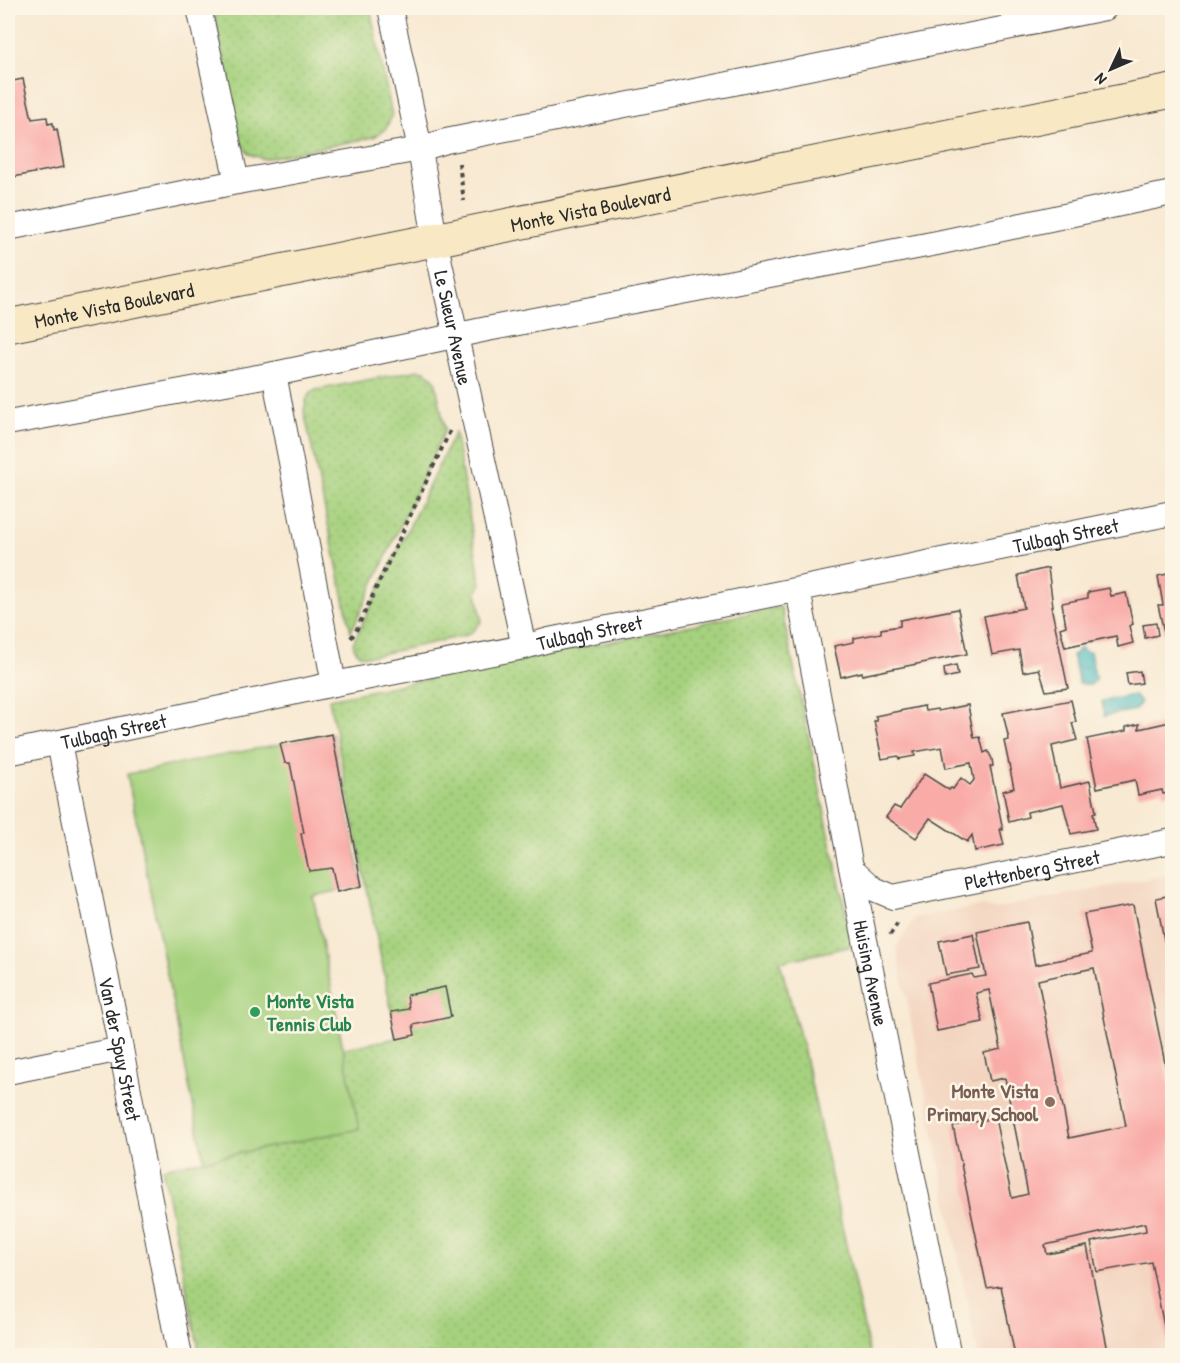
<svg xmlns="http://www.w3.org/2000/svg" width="1180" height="1363" font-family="'Patrick Hand',sans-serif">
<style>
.built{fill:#f3d4bf}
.grass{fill:url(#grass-dots);stroke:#687e54;stroke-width:1.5}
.pitch{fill:#a6d17e;stroke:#687e54;stroke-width:1.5}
.water{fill:url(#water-ripples);stroke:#3b7276;stroke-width:1.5}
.building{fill:#f9aba8;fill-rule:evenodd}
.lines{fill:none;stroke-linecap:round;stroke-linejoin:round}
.street-casing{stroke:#4a4844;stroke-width:26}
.secondary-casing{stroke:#4a4844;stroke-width:35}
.path{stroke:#4a4844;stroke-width:4;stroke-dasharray:4.5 4.5;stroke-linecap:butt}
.street{stroke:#fff;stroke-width:24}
.secondary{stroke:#f8e8c3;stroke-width:33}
.leisure-dot{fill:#2e9e5b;stroke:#fcf5e5;stroke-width:2}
.education-dot{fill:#8d6e63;stroke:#fcf5e5;stroke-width:2}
.labels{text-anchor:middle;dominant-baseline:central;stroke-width:5;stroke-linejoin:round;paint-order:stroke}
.street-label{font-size:20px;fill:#2b2b2b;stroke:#fcf5e5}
.leisure-label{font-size:20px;font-weight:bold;fill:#27864d;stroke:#fcf5e5;text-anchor:start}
.education-label{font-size:20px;font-weight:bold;fill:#785e54;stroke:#fcf5e5;text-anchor:end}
</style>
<defs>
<pattern id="grass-dots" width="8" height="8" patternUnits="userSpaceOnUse" patternTransform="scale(1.5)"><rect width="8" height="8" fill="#a6d17e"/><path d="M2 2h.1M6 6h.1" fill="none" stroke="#8fb46d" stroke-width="1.8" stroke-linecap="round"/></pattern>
<pattern id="water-ripples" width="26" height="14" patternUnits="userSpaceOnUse" patternTransform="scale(1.5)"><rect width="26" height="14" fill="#4bbac0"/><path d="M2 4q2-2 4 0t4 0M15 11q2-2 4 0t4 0" fill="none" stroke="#3f979c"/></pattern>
</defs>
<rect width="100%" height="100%" fill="#fcf5e5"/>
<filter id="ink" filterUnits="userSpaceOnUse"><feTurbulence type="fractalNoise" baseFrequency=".0167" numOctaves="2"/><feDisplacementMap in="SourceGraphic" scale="12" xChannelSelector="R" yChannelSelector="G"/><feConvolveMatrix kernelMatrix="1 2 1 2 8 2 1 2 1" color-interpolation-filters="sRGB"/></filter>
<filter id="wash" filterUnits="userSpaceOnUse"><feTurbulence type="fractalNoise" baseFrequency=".008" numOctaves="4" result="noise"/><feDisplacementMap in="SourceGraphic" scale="24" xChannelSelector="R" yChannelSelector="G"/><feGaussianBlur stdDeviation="1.35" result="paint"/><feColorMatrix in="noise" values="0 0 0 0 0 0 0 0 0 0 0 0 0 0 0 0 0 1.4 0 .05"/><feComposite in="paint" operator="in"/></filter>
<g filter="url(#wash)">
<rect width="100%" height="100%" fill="#f8e9d2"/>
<polygon class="built" points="1172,874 1172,1355 978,1355 896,947 915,918 981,906 994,909"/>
<g class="grass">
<polygon points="213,8 370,8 392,115 386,129 374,137 264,159 249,154 240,141"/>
<path d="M418 370 425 371 435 380 445 430 351 632 304 411C306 401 306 394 316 390Z"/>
<path d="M455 432 481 585 477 592 482 621 474 630 467 635 377 655C365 657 355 657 353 643Z"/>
<polygon points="781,607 853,946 780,962 803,1047 870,1355 200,1355 162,1168 359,1129 340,1049 397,1038 329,699"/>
</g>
<polygon class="pitch" points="332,734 362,886 313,896 359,1129 204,1160 127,774"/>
<g class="water">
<polygon points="1080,647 1086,652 1090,652 1096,680 1090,685 1079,683 1072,655 1075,654"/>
<polygon points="1133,695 1141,702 1135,710 1104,716 1102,701"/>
</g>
<g id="blocks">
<g class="building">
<polygon points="23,79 32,119 47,117 48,124 53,123 54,130 57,129 64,167 8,178 8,82"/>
<polygon points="1048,568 1053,606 1051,606 1068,688 1046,691 1039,669 1023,672 1019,650 992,655 984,616 1024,608 1018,575"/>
<polygon points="1172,573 1172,654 1169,655 1158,605 1163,605 1158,576"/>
<polygon points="1109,588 1111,596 1126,593 1133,624 1129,626 1133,643 1118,647 1116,636 1065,647 1060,628 1066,626 1062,603 1088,598 1088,592"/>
<polygon points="958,609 967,654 862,675 862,672 841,677 834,646 854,642 854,638 881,633 881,629 900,626 900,620"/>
<polygon points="1156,623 1158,635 1145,638 1143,625"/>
<polygon points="956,665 958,675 945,678 944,668"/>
<polygon points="1140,671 1142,683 1128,685 1126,673"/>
<polygon points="1071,700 1076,722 1072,723 1077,740 1052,746 1060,788 1090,781 1096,812 1093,813 1096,829 1071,834 1063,804 1027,812 1028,817 1009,822 1003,791 1014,788 1004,741 1009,740 1003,713"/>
<polygon points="968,705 974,738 980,737 984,753 988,751 992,759 993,766 990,766 1003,830 1000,829 1004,845 975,851 972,835 967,842 930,818 916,838 886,817 894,806 900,809 924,774 949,790 951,788 953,789 961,778 970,785 974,780 971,763 946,768 942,747 914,752 915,756 899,759 898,756 882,759 874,721 877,721 875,716 924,706 925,711 937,709 938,711"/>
<polygon points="1170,722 1172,733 1172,793 1163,794 1162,790 1138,795 1135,780 1097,788 1087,739 1126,731 1126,727 1139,724 1139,729"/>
<polygon points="332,734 362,886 337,892 332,868 309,871 301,834 304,833 290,763 285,763 280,744"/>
<polygon points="1172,895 1172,943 1165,945 1156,898"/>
<path d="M1133 905 1172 1098V1356H1170L1151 1262 1097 1272 1091 1242 1146 1231 1145 1223 1045 1245 1047 1254 1087 1246 1109 1356H1015L1001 1286 987 1288 953 1126 995 1118 1012 1198 1028 1194 1005 1078 990 1081 984 1053 1001 1049 989 990 976 993 983 1022 937 1031 928 983 972 974 974 978 986 976 977 932 1027 922 1035 965 1092 953 1084 914ZM1094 968 1126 1126 1069 1138 1038 980Z"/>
<polygon points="973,934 980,969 946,975 939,941"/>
<polygon points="445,987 451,1017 413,1025 415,1035 397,1039 391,1012 409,1009 407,995"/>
</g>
</g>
</g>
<g filter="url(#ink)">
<use href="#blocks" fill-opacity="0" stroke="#4a4844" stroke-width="1.5"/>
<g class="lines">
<g class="street-casing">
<g id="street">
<polyline points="199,8 237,182"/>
<path id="s1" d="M390 8 420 149 435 240 524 647"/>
<polyline points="8,228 237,182 420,149 446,141 1105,8"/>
<polyline points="274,374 334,684"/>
<polyline points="8,423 274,374 487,329 937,243 1172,193"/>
<path id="s2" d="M798 590 863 930 949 1356"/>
<path id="s3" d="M59 743 121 1049 180 1356"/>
<path id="s4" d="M8 753 334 684 524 647 549 640 1172 513"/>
<path id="s5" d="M852 869 874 889 893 897 1172 841"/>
<polyline points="8,1072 121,1049"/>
</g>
</g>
<g class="secondary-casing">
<g id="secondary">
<path id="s6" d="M8 326 1172 91"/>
</g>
</g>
<g class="path">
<polyline points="459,163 464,201"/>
<polyline points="351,638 356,631 450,431"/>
<polyline points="890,935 899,921"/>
</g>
<use href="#street" class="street"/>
<use href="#secondary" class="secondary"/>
</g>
</g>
<circle class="leisure-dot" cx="255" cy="1012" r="6"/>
<circle class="education-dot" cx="1050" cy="1102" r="6"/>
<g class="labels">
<g class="street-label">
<text stroke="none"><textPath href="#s6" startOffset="594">Monte Vista Boulevard</textPath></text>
<text stroke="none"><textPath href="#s6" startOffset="108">Monte Vista Boulevard</textPath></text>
<text stroke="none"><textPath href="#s1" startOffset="326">Le Sueur Avenue</textPath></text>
<text stroke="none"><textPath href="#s4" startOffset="1080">Tulbagh Street</textPath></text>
<text stroke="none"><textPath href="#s4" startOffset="594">Tulbagh Street</textPath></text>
<text stroke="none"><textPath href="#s4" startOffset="108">Tulbagh Street</textPath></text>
<text stroke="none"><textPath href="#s5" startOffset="192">Plettenberg Street</textPath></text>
<text stroke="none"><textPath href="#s2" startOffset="390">Huising Avenue</textPath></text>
<text stroke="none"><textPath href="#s3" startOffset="312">Van der Spuy Street</textPath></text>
</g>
<g class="leisure-label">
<text x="267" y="1000">Monte Vista<tspan x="267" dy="23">Tennis Club</tspan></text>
</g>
<g class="education-label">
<text x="1038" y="1090">Monte Vista<tspan x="1038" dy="23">Primary School</tspan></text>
</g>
</g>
<rect width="1180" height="1363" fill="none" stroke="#fcf5e5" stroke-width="30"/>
<g transform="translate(1111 69) rotate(226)" stroke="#fcf5e5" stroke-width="4.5" paint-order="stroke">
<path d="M0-4.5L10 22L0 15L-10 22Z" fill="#2b2b2b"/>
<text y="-9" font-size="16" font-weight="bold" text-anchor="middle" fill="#2b2b2b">N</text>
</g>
</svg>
